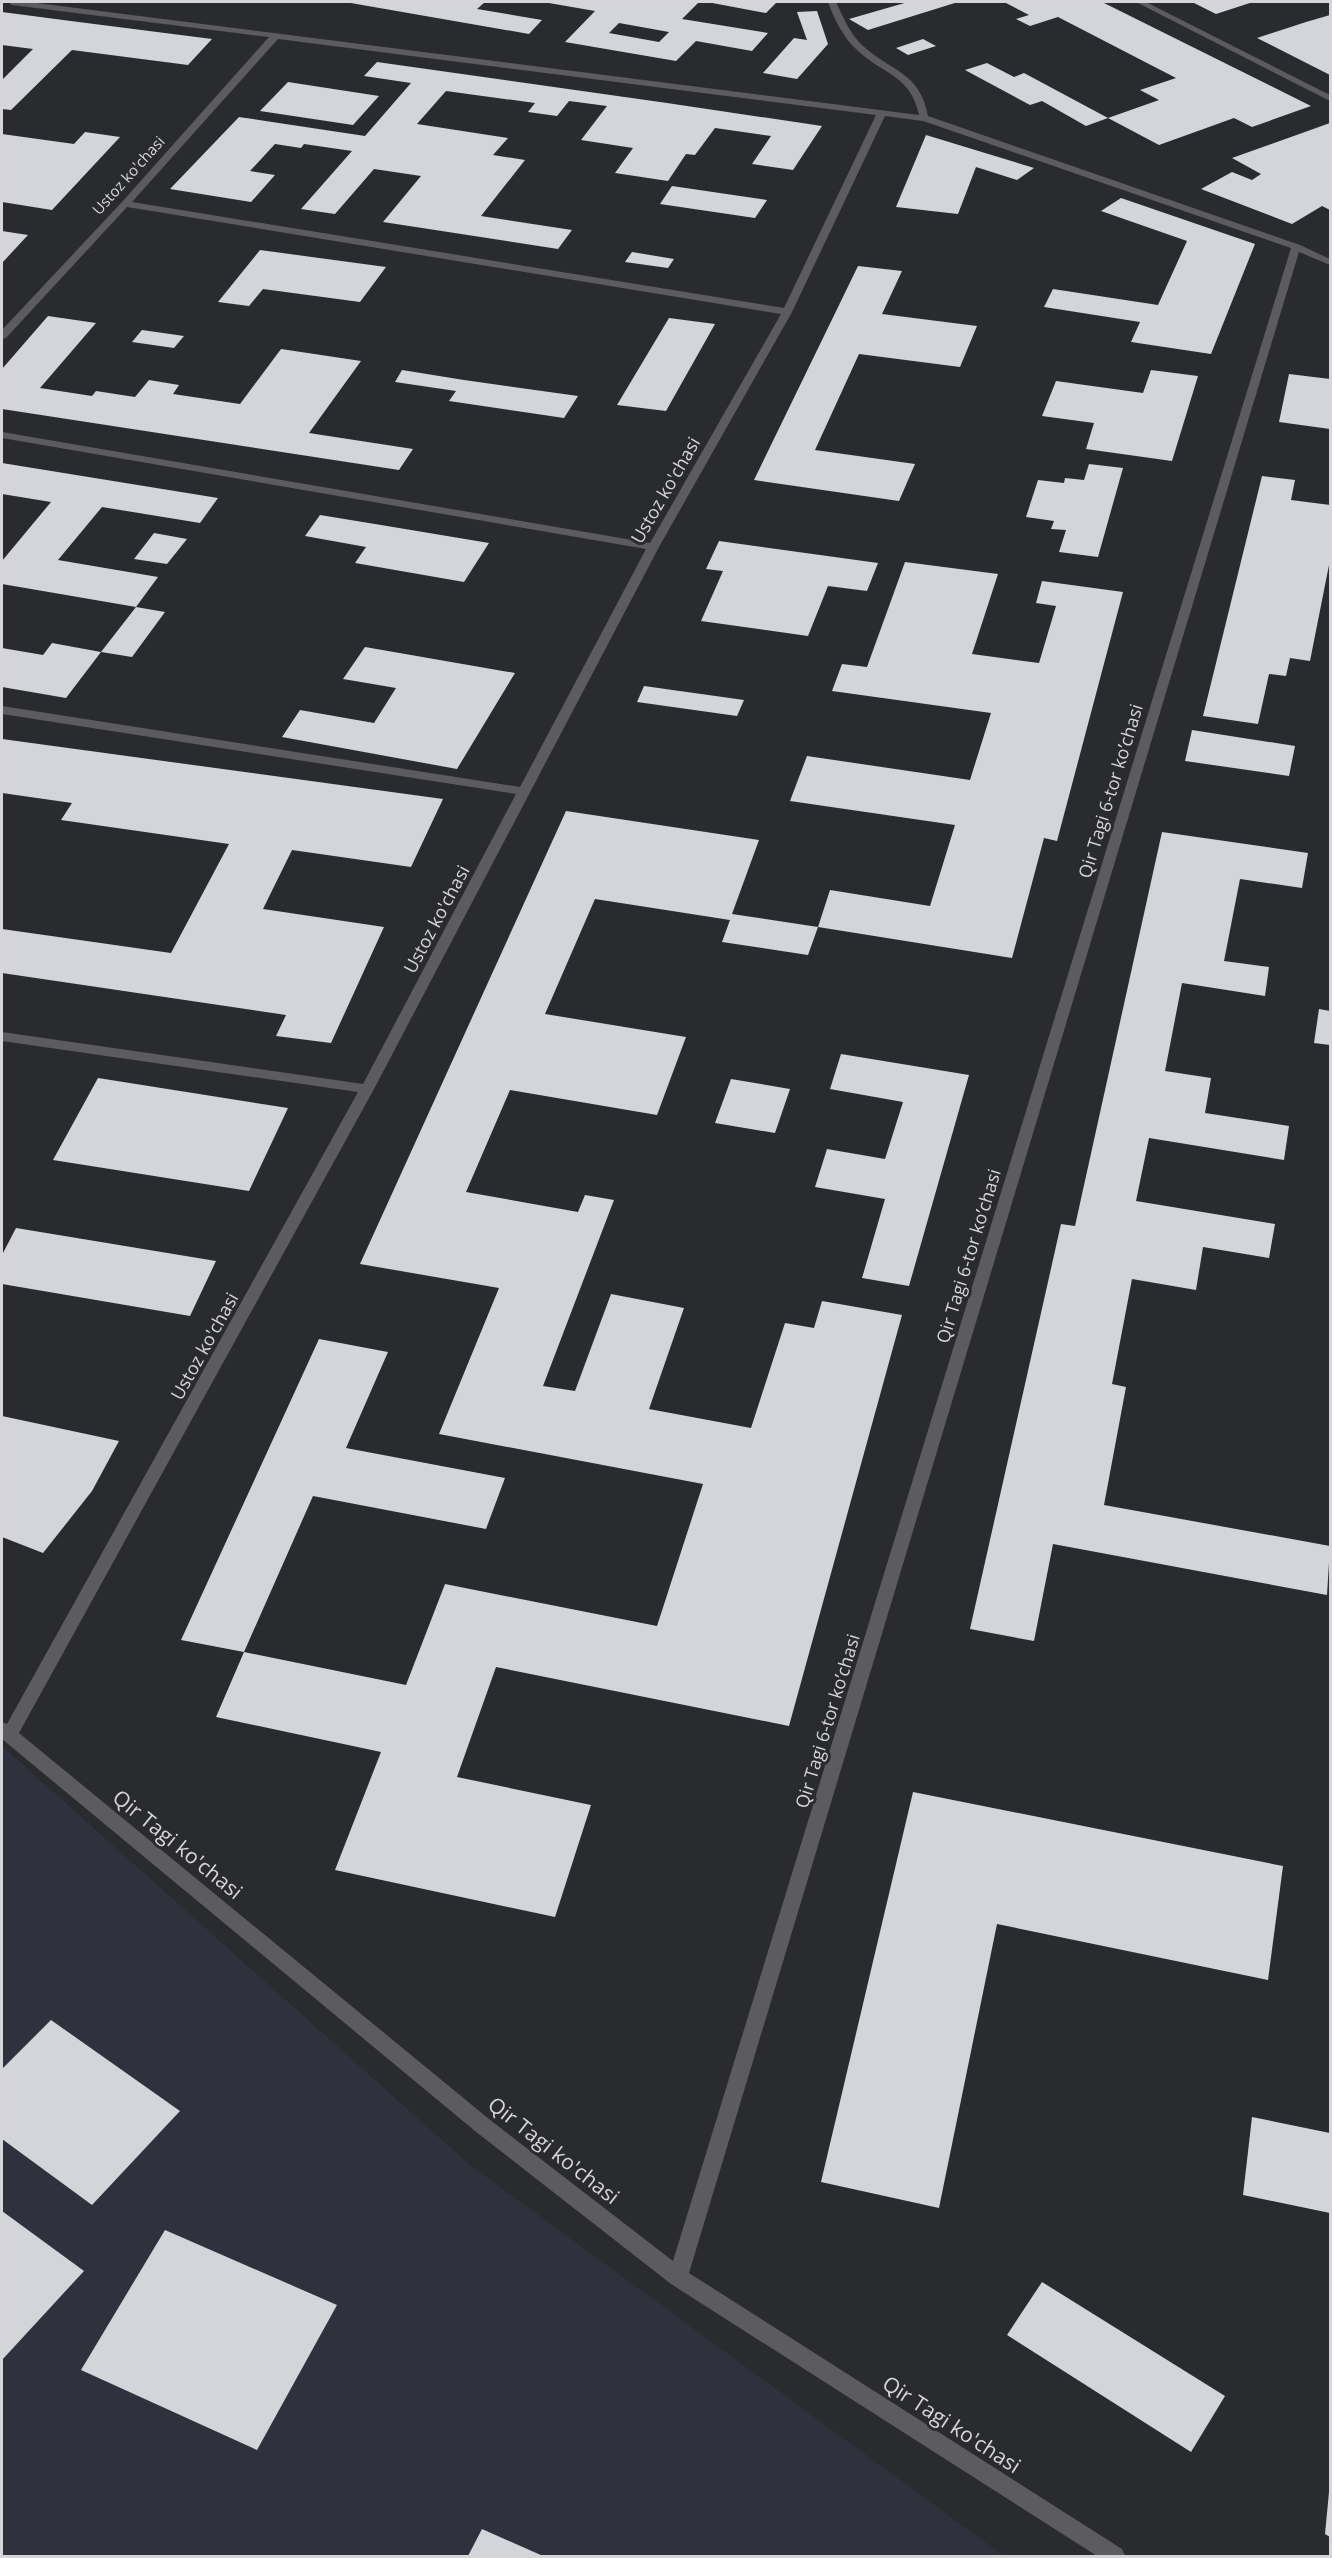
<svg xmlns="http://www.w3.org/2000/svg" width="1332" height="2558" font-family="'Open Sans',sans-serif">
<style>
.built{fill:#2f323c}
.building{fill:#d3d5db;fill-rule:evenodd}
.lines{fill:none;stroke-linecap:round;stroke-linejoin:round}
.minor{fill:#5c5c5e;fill-rule:evenodd}
.labels{text-anchor:middle;dominant-baseline:central;stroke-width:6;stroke-linejoin:round;paint-order:stroke}
.far-street-label{font-size:15px;fill:#d6d6d9;stroke:#2a2b2f}
.street-label{font-size:18px;fill:#d6d6d9;stroke:#2a2b2f}
.near-street-label{font-size:21px;fill:#d6d6d9;stroke:#2a2b2f}
</style>
<rect width="100%" height="100%" fill="#2a2b2f"/>
<polygon class="built" points="2,1746 470,2165 1004,2556 2,2556"/>
<g class="building">
<polygon points="345,2 485,2 477,9 542,20 529,34"/>
<path d="M543 2H699L682 19 768 33 752 51 696 41 676 61 565 42 595 11ZM619 23 669 32 659 42 609 33Z"/>
<polygon points="707,2 777,2 766,13"/>
<polygon points="908,2 958,2 868,30 849,19"/>
<polygon points="1004,2 1102,2 1311,106 1252,127 1234,118 1159,145 1108,118 1159,100 1140,90 1176,78 1058,17 1030,26 1016,19 1029,15"/>
<polygon points="1192,2 1253,2 1216,14"/>
<polygon points="817,11 828,44 797,79 763,73 794,38 807,40 797,12"/>
<polygon points="2,12 63,20 212,39 188,65 72,50 11,110 2,109 2,80 33,49 2,45"/>
<polygon points="1330,15 1330,75 1257,38 1306,22"/>
<polygon points="923,39 936,46 908,55 896,48"/>
<polygon points="377,62 667,103 822,126 793,170 752,164 771,136 715,128 695,155 686,154 668,181 615,173 633,148 581,140 607,106 569,101 557,116 528,112 535,103 446,91 417,124 508,138 493,155 525,160 481,216 572,230 558,249 383,222 421,176 374,169 335,214 301,209 352,151 304,144 301,148 275,144 250,171 275,175 251,202 170,189 239,117 365,136 411,83 364,76"/>
<polygon points="987,63 1014,77 1024,73 1108,118 1086,126 1042,101 1030,105 965,70"/>
<polygon points="288,82 379,96 353,125 260,111"/>
<polygon points="1330,123 1330,210 1322,206 1292,224 1201,189 1232,172 1252,180 1261,174 1232,158"/>
<polygon points="85,132 120,137 52,210 2,202 2,134 74,144"/>
<polygon points="926,135 1034,168 1017,180 976,167 958,214 896,207"/>
<polygon points="672,186 767,200 755,218 660,204"/>
<polygon points="1121,198 1255,244 1211,354 1131,342 1140,322 1044,307 1053,289 1158,305 1187,241 1101,211"/>
<polygon points="2,231 28,235 2,263"/>
<polygon points="260,250 386,267 360,302 263,289 249,306 218,302"/>
<polygon points="632,252 674,259 668,268 625,262"/>
<polygon points="858,266 902,271 882,314 977,326 960,367 859,354 815,450 915,464 899,501 754,480"/>
<polygon points="48,316 96,323 40,388 92,396 96,391 135,397 149,380 179,385 173,394 240,404 281,349 361,361 309,433 413,449 399,470 2,409 2,369"/>
<polygon points="669,318 715,324 666,411 617,405"/>
<polygon points="142,330 184,336 174,348 132,342"/>
<polygon points="402,370 464,380 578,396 564,418 449,401 456,391 395,382"/>
<polygon points="1151,370 1198,376 1172,461 1086,449 1094,423 1042,416 1056,381 1143,393"/>
<polygon points="1289,374 1330,379 1330,429 1279,422"/>
<polygon points="2,463 218,498 200,523 102,507 58,560 158,577 136,607 165,612 132,657 101,652 136,607 2,584 2,561 51,502 2,494"/>
<polygon points="1089,464 1123,468 1098,557 1059,552 1066,530 1051,529 1054,521 1026,517 1038,480 1064,483 1065,478 1084,480"/>
<polygon points="1262,476 1295,480 1291,500 1330,505 1330,560 1310,661 1290,658 1286,676 1269,674 1258,724 1203,716"/>
<polygon points="320,515 381,525 489,543 464,582 355,563 366,547 305,536"/>
<polygon points="154,533 187,539 167,564 134,559"/>
<polygon points="719,541 878,563 867,591 828,586 808,636 701,621 723,571 706,569"/>
<polygon points="905,562 998,574 972,654 1039,663 1056,606 1036,603 1042,581 1123,592 1057,841 1044,838 1012,958 818,927 830,890 930,906 955,825 790,801 807,756 970,780 991,713 832,691 842,664 867,667"/>
<polygon points="52,643 101,652 66,698 2,687 2,648 43,655"/>
<polygon points="365,647 515,673 457,769 282,737 300,710 374,723 396,688 343,679"/>
<polygon points="644,686 744,700 737,716 637,702"/>
<polygon points="1192,730 1295,746 1289,776 1185,761"/>
<polygon points="2,739 443,799 411,867 292,850 263,909 384,927 331,1043 276,1036 286,1015 2,973 2,929 171,953 229,844 61,820 72,803 2,793"/>
<polygon points="566,811 759,840 732,914 818,927 808,955 722,942 730,920 595,899 545,1014 686,1037 657,1115 510,1090 466,1192 578,1212 585,1195 614,1200 543,1386 575,1391 611,1294 684,1308 649,1409 751,1428 785,1323 814,1328 822,1301 902,1315 789,1726 496,1667 457,1777 591,1805 555,1917 335,1870 381,1752 216,1717 244,1652 406,1685 445,1584 657,1626 703,1484 439,1434 499,1288 360,1264"/>
<polygon points="1162,832 1308,853 1302,888 1240,879 1224,961 1269,967 1265,996 1182,983 1165,1071 1211,1078 1205,1113 1289,1126 1284,1160 1149,1138 1136,1201 1275,1224 1269,1258 1203,1247 1196,1290 1132,1279 1112,1384 1126,1387 1104,1505 1330,1546 1327,1595 1053,1544 1034,1641 970,1629 1061,1224 1075,1226"/>
<polygon points="1319,1009 1330,1011 1330,1045 1314,1043"/>
<polygon points="841,1054 969,1075 909,1286 862,1278 885,1199 815,1187 827,1149 885,1159 903,1102 830,1089"/>
<polygon points="98,1078 288,1108 249,1191 53,1160"/>
<polygon points="731,1079 790,1089 775,1133 715,1123"/>
<polygon points="16,1228 216,1261 190,1316 2,1284 2,1255"/>
<polygon points="319,1339 388,1352 346,1448 505,1478 486,1529 313,1496 244,1652 181,1640"/>
<polygon points="2,1416 119,1441 92,1491 43,1553 2,1537"/>
<polygon points="913,1792 1283,1866 1268,1980 997,1924 939,2208 821,2182"/>
<polygon points="51,2020 180,2111 92,2205 2,2139 2,2069"/>
<polygon points="1252,2117 1330,2133 1330,2213 1243,2195"/>
<polygon points="2,2211 84,2271 2,2360"/>
<polygon points="165,2230 337,2305 257,2450 81,2370"/>
<polygon points="1042,2282 1225,2396 1191,2452 1007,2335"/>
<polygon points="1329,2492 1330,2492 1330,2537 1325,2534"/>
<polygon points="482,2529 543,2556 468,2556"/>
</g>
<g class="lines">
<g class="minor">
<path d="M8 2H29L919 115C911 75 882 74 857 50 843 37 834 19 828 2H836C843 17 850 34 863 46 892 72 920 72 928 116L1300 245 1330 259V265L1299 252 689 2273 1122 2549 1125 2556H1097L671 2284 475 2131 2 1739V1722L7 1724 358 1092 2 1041V1032L363 1084 516 794 2 714V706L520 787 646 549 2 438V432L650 543 781 314 127 207 6 338 2 339V330L122 202 269 37 12 5ZM278 39 876 115 784 308 132 202ZM885 116 923 121 1291 248 673 2261 489 2119 19 1733 374 1089 659 547 792 312Z"/>
<polygon points="1136,2 1146,2 1330,95 1330,101"/>
</g>
</g>
<g class="labels">
<g class="far-street-label">
<text transform="translate(128 175) rotate(-48)">Ustoz ko'chasi</text>
</g>
<g class="street-label">
<text transform="translate(665 490) rotate(-60)">Ustoz ko'chasi</text>
<text transform="translate(1110 791) rotate(-73)">Qir Tagi 6-tor koʼchasi</text>
<text transform="translate(436 919) rotate(-62)">Ustoz ko'chasi</text>
<text transform="translate(968 1256) rotate(-73)">Qir Tagi 6-tor koʼchasi</text>
<text transform="translate(204 1346) rotate(-61)">Ustoz ko'chasi</text>
<text transform="translate(827 1721) rotate(-73)">Qir Tagi 6-tor koʼchasi</text>
</g>
<g class="near-street-label">
<text transform="translate(178 1844) rotate(39)">Qir Tagi ko'chasi</text>
<text transform="translate(554 2150) rotate(38)">Qir Tagi ko'chasi</text>
<text transform="translate(952 2424) rotate(33)">Qir Tagi ko'chasi</text>
</g>
</g>
<rect width="1332" height="2558" fill="none" stroke="#d6d6d9" stroke-width="6"/>
</svg>
